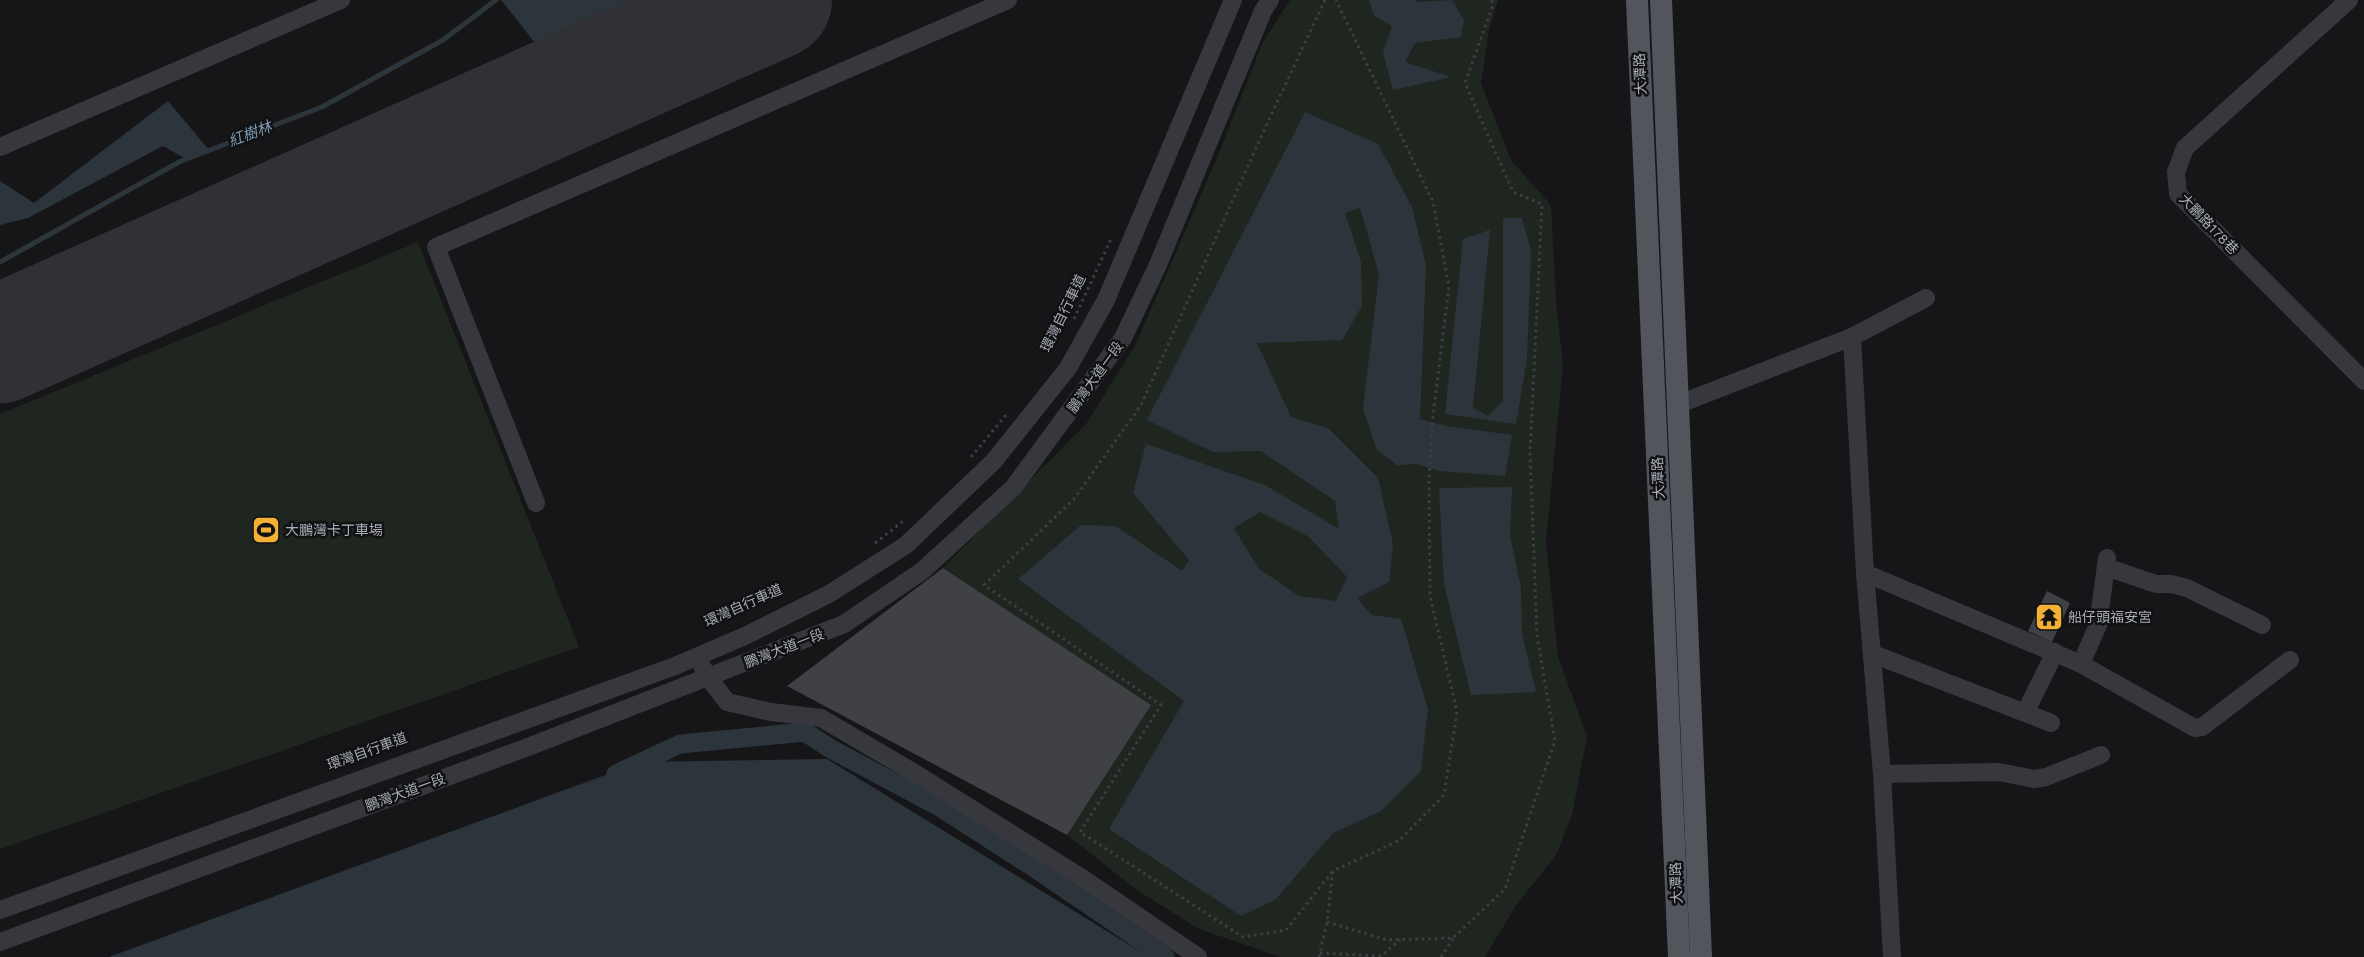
<svg xmlns="http://www.w3.org/2000/svg" width="2364" height="957" font-family="'Work Sans','Noto Sans TC',sans-serif">
<style>
.green{fill:#1e261f}
.water{fill:#2c353c;fill-rule:evenodd}
.lines{fill:none;stroke-linecap:round;stroke-linejoin:round}
.stream{stroke:#2c353c;stroke-width:5}
.canal{stroke:#2c353c;stroke-width:19}
.runway{stroke:#303135;stroke-width:118}
.building{fill:#404145}
.path{stroke:#3d3f44;stroke-width:3;stroke-dasharray:2.5 4;stroke-linecap:butt}
.minor{stroke:#37383d;stroke-width:18}
.major{stroke:#53555c;stroke-width:22}
.labels{text-anchor:middle;dominant-baseline:central;stroke-width:5;stroke-linejoin:round;paint-order:stroke}
.street-label{font-size:14px;fill:#a8adb8;stroke:#111113}
.poi-label{font-size:14px;fill:#a8adb8;stroke:#111113;text-anchor:start}
.water-label{font-size:15px;font-style:italic;fill:#7f9bb3;stroke:#111113}
</style>
<rect width="100%" height="100%" fill="#161618"/>
<g class="green">
<polygon points="1290,0 1498,0 1489,31 1481,83 1511,160 1551,205 1556,301 1563,365 1546,542 1558,657 1587,736 1572,815 1556,855 1515,907 1485,957 1281,957 1199,929 1137,890 1067,835 1150,705 943,568 1086,424 1136,344 1217,158 1262,44"/>
<polygon points="418,242 579,647 0,849 0,414"/>
</g>
<g class="water">
<polygon points="501,0 636,0 539,48"/>
<polygon points="1369,0 1416,0 1416,2 1452,0 1464,20 1461,37 1415,43 1405,62 1451,77 1393,90 1383,53 1392,26 1374,16"/>
<polygon points="168,101 209,150 186,159 163,146 28,218 0,225 0,181 34,203"/>
<path d="M1305 112 1378 144 1412 207 1426 265 1420 419 1447 426 1512 435 1505 476 1440 471 1416 464 1397 465 1377 450 1363 409 1379 274 1360 208 1345 213 1361 262 1362 306 1342 340 1257 343 1291 417 1328 428 1378 478 1393 544 1389 582 1357 598 1372 615 1401 619 1428 709 1421 771 1381 811 1333 833 1276 899 1241 916 1109 829 1184 701 1018 579 1081 525 1116 526 1182 571 1189 560 1133 493 1146 444 1265 485 1339 529 1335 501 1261 451 1213 452 1147 420ZM1260 512 1309 537 1347 577 1336 601 1299 596 1258 568 1234 528Z"/>
<polygon points="1503,218 1522,218 1531,251 1527,359 1516,424 1445,414 1463,239 1490,230 1473,408 1488,416 1503,401"/>
<polygon points="1512,487 1510,536 1521,588 1522,634 1536,692 1471,695 1444,584 1439,488"/>
<polygon points="827,759 1149,957 109,957 641,762"/>
</g>
<g class="lines">
<polyline class="stream" points="0,262 179,162 322,107 443,40 496,0"/>
<polyline class="canal" points="616,774 680,744 805,732 831,749 938,806 1033,867 1165,957"/>
<polyline class="runway" points="0,344 773,0"/>
</g>
<g class="building">
<polygon points="943,568 1151,705 1067,835 787,686"/>
<polygon points="2047,591 2070,603 2052,642 2028,631"/>
</g>
<g class="lines">
<g class="path">
<polyline points="1325,0 1265,128 1141,405 1074,499 984,585 1161,705 1080,832 1243,937 1286,930 1333,871"/>
<polyline points="1074,319 1111,239"/>
<polyline points="971,457 1006,415"/>
<polyline points="875,543 906,519"/>
<polyline points="1327,922 1387,940 1453,938 1505,889 1555,741 1537,636 1530,453 1542,204 1513,192 1465,83 1493,5 1492,0"/>
<polyline points="1320,953 1381,956 1400,940"/>
<polyline points="1319,957 1327,922 1333,871 1400,840 1444,795 1457,712 1430,596 1429,479 1433,415 1449,286 1433,202 1336,0"/>
<polyline points="1441,957 1454,937"/>
</g>
<g class="minor">
<polyline points="2349,0 2185,148 2176,172 2178,194 2364,381"/>
<polyline points="0,147 341,0"/>
<polyline points="1852,337 1865,573 1882,774 1892,957"/>
<polyline points="1679,404 1852,337 1926,298"/>
<polyline points="536,503 436,247 1008,0"/>
<polyline points="2106,567 2156,584 2171,584 2187,588 2262,625"/>
<polyline points="1865,573 2081,664 2195,728 2202,727 2290,660"/>
<polyline points="1873,654 2051,723"/>
<polyline points="2081,664 2098,625 2107,558"/>
<polyline points="703,668 708,677 727,702 771,712 821,718 918,775 1082,878 1198,957"/>
<polyline points="2026,711 2055,652"/>
<polyline points="1882,774 1999,772 2034,779 2046,777 2101,755"/>
<polyline points="0,910 675,666 745,636 829,594 906,545 994,461 1068,368 1106,300 1233,0"/>
<polyline points="0,942 528,747 844,624 922,571 1013,488 1123,338 1157,267 1263,11 1270,0"/>
</g>
<g class="major">
<polyline points="1637,0 1679,957"/>
<polyline points="1661,0 1701,957"/>
</g>
</g>
<defs>
<g id="stadium-square" transform="scale(1.4375)"><rect x="-9" y="-9" width="18" height="18" rx="4" fill="#f2b134" stroke="#111113"/><path d="M0-5a6.5 5 0 1 0 0 10a6.5 5 0 1 0 0-10ZM-3.5-1.8h7v3.6h-7Z" fill="#111"/></g>
<g id="temple-square" transform="scale(1.4375)"><rect x="-9" y="-9" width="18" height="18" rx="4" fill="#f2b134" stroke="#111113"/><path d="M0-6L5-2H3V0L6.5 2.5H4V6H1.5V3h-3V6H-4V2.5H-6.5L-3 0V-2H-5Z" fill="#111"/></g>
</defs>
<g fill-rule="evenodd">
<use href="#stadium-square" x="266" y="530"/>
<use href="#temple-square" x="2049" y="617"/>
</g>
<g class="labels">
<g class="street-label">
<text transform="translate(1640 74) rotate(-93)">大潭路</text>
<text transform="translate(2209 224) rotate(46)">大鵬路178巷</text>
<text transform="translate(1063 313) rotate(-64)">環灣自行車道</text>
<text transform="translate(1095 377) rotate(-54)">鵬灣大道一段</text>
<text transform="translate(1658 478) rotate(-93)">大潭路</text>
<text transform="translate(743 605) rotate(-24)">環灣自行車道</text>
<text transform="translate(784 648) rotate(-21)">鵬灣大道一段</text>
<text transform="translate(367 751) rotate(-20)">環灣自行車道</text>
<text transform="translate(405 792) rotate(-20)">鵬灣大道一段</text>
<text transform="translate(1676 883) rotate(-93)">大潭路</text>
</g>
<g class="poi-label">
<text x="285" y="530">大鵬灣卡丁車場</text>
<text x="2068" y="617">船仔頭福安宮</text>
</g>
<g class="water-label">
<text transform="translate(250 134) rotate(-21)">紅樹林</text>
</g>
</g>
</svg>
